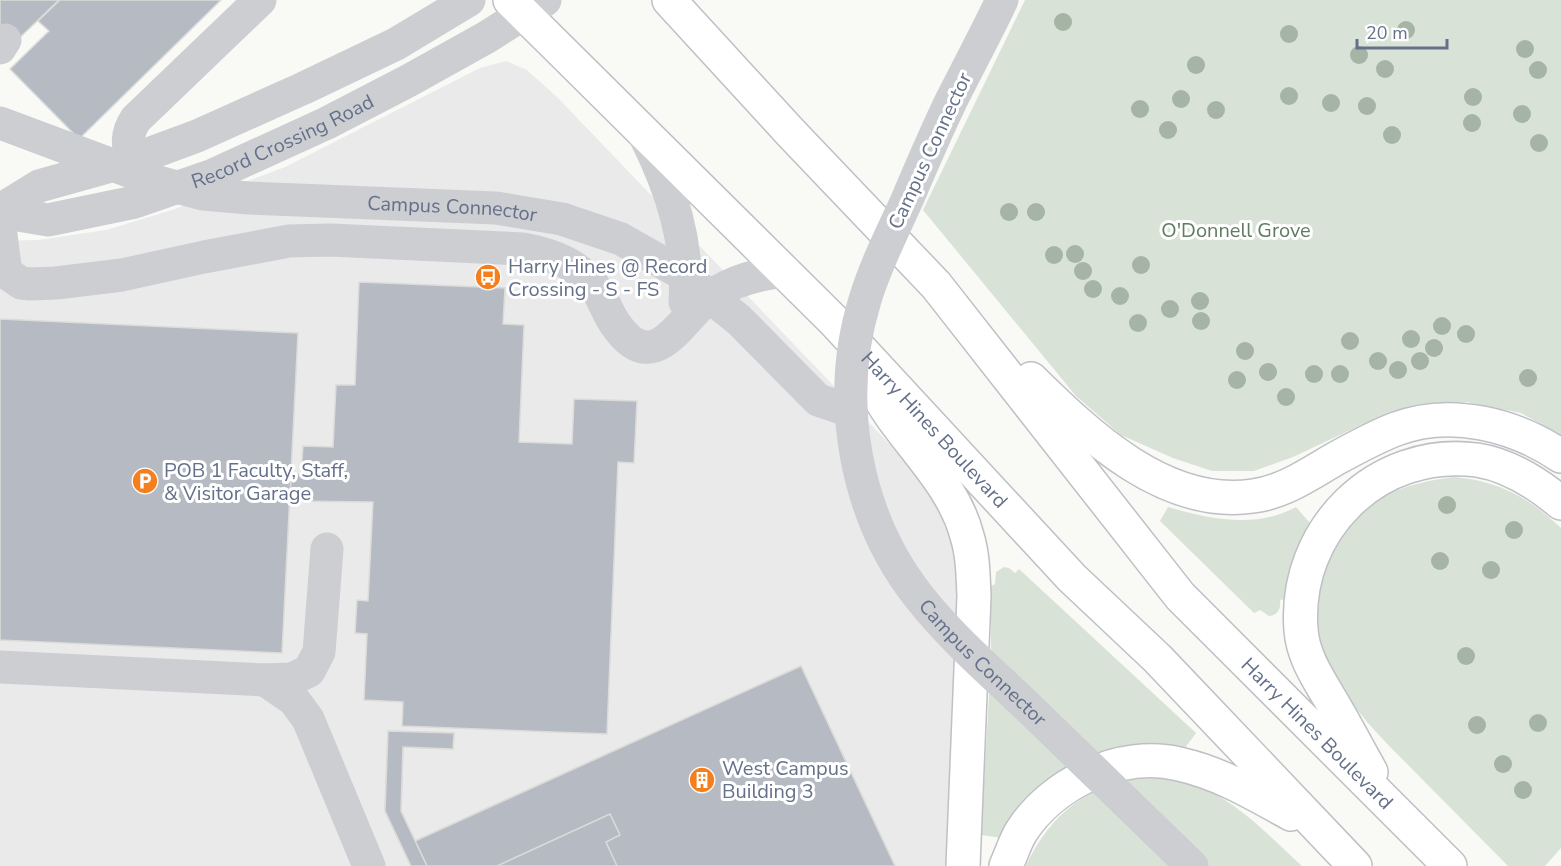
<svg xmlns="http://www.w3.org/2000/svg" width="1561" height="866" font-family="'Nunito Sans',sans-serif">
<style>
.built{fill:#eaeaea}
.green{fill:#d9e2d7}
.building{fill:#b6bac3;stroke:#dbdbd9;stroke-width:1.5}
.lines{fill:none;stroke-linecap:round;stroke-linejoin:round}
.major-casing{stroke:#bec0c5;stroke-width:36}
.minor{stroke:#ccced2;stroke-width:33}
.major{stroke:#fff;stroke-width:33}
.minor-bridge{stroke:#ccced2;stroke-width:33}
.tree{fill:#a5b4a5}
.labels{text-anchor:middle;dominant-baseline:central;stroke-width:6;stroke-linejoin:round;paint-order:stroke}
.street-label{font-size:20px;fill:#65718a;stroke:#fff}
.park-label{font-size:20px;fill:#617b62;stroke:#fff}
.poi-label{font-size:20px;fill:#65718a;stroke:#fff;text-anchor:start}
</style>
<rect width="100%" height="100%" fill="#f9f9f6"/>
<polygon class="built" points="506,61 527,70 558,98 923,479 947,527 957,564 955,679 948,866 0,866 0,241 38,240 106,230 172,210 285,167 480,68"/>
<g class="green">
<polygon points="1025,0 1561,0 1561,435 1521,413 1467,402 1412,406 1361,425 1293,457 1254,471 1212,471 1173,458 1121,435 1076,396 923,210"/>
<path d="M1454 477C1499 481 1528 497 1561 528V848L1545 866H1508C1477 835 1446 803 1415 772 1383 739 1346 705 1327 662 1311 626 1316 582 1334 548 1361 498 1401 484 1454 477Z"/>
<path d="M1168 507C1208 519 1257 529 1296 507L1310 523C1296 547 1288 571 1285 599L1280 600C1281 609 1278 615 1269 616L1260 610 1254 613 1160 521Z"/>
<path d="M1004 567 1009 568 1015 573 1019 569 1196 733 1185 748C1139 739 1080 748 1046 783 1030 800 1016 820 1002 838L981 835 991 660V586L995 584 996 572Z"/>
<path d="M1155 778C1173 780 1192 783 1209 791 1244 808 1273 840 1302 866H1026C1046 823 1075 794 1122 782 1132 779 1144 779 1155 778Z"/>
</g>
<g class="building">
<polygon points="0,0 59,0 11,46 0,35"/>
<polygon points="60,0 221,0 79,139 10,69 49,31 38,21"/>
<polygon points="359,282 505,288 503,324 524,325 519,442 572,444 574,399 637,401 634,463 618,462 607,734 402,726 403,702 364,700 367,634 355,633 357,600 368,601 373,502 290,501 291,474 301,474 303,446 333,447 336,385 355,385"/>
<polygon points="0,319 298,333 282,653 0,640"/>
<polygon points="801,666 895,866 411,866 385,811 388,731 454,733 453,749 403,747 401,811 415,841"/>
<polygon points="801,666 895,866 617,866 606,842 620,835 610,814 497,866 427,866 415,841"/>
<polygon points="388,731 454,733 453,749 403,747 401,811 427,866 411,866 385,811"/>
</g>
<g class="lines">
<g class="major-casing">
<g id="major">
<path id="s2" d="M510 0 835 322 1072 578 1158 659 1355 866"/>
<path id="s3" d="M669 0 791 133 936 285 1180 596 1450 866"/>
<path d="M1031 379C1088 435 1165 509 1253 496 1284 492 1309 474 1335 459 1355 448 1375 437 1396 429 1451 408 1515 425 1561 456"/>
<path d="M871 382C877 393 883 404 890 414 917 453 955 489 967 536 973 555 973 575 974 596L963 866"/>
<path d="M1371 772C1358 749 1346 726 1333 704 1320 681 1303 658 1301 630 1293 530 1377 447 1477 460 1509 465 1537 483 1561 503"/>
<path d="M1006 866C1011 855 1015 842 1021 832 1052 783 1121 750 1179 764 1220 773 1255 794 1291 814"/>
</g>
</g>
<g class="minor">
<polyline points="0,48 5,40"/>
<path d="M645 136C671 188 689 242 685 302"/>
<path d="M132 160C127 144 126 134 136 119L260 0"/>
<polyline points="0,210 39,186 132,160 197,136 304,88 396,44 469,0"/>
<path id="s1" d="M0 212 48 220 135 202 213 175 327 123 408 81 487 37 545 0"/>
<path d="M0 227 5 266 8 274 21 283 30 284 56 283 122 275 204 257 289 241 331 240 523 249C555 255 581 265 599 293 605 304 609 316 616 325 655 381 682 316 711 296 734 280 757 275 784 271"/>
<polyline points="0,667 265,680 292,679 309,671 319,652 327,549"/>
<polyline points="265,680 294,700 308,719 369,866"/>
</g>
<use href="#major" class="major"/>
<g class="minor-bridge">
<path id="s4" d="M1002 0C986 34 968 67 951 101 935 134 921 167 907 200 892 233 875 266 865 300 834 400 855 517 920 598 953 640 995 675 1033 712 1086 763 1139 815 1192 866"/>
<path id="s5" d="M0 123 158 182 203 194 249 198 496 208 562 219 621 239 679 272 739 320 818 400 851 411"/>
</g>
</g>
<g class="tree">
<circle cx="1063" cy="22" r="9"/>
<circle cx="1406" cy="30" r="9"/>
<circle cx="1289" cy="34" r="9"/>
<circle cx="1525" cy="49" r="9"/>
<circle cx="1359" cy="55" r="9"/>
<circle cx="1196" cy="65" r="9"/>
<circle cx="1385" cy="69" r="9"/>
<circle cx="1538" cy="70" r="9"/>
<circle cx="1289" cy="96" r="9"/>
<circle cx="1473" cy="97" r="9"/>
<circle cx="1181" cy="99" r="9"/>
<circle cx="1331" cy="103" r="9"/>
<circle cx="1367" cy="106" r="9"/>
<circle cx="1140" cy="109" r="9"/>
<circle cx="1216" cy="110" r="9"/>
<circle cx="1522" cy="114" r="9"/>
<circle cx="1472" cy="123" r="9"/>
<circle cx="1168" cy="130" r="9"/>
<circle cx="1392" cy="135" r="9"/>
<circle cx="1539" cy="143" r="9"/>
<circle cx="1009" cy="212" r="9"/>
<circle cx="1036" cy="212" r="9"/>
<circle cx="1075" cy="254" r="9"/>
<circle cx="1054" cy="255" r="9"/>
<circle cx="1141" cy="265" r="9"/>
<circle cx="1083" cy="271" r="9"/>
<circle cx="1093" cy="289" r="9"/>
<circle cx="1120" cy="296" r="9"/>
<circle cx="1200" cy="301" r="9"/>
<circle cx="1170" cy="309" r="9"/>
<circle cx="1201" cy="321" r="9"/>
<circle cx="1138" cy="323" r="9"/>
<circle cx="1442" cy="326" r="9"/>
<circle cx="1466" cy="334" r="9"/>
<circle cx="1411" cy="339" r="9"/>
<circle cx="1350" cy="341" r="9"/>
<circle cx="1434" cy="348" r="9"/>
<circle cx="1245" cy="351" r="9"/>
<circle cx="1378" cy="361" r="9"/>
<circle cx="1420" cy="361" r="9"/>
<circle cx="1398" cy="370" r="9"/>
<circle cx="1268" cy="372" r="9"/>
<circle cx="1314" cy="374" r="9"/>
<circle cx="1340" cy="374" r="9"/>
<circle cx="1528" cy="378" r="9"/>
<circle cx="1237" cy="380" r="9"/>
<circle cx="1286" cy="397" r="9"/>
<circle cx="1447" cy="505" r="9"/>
<circle cx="1514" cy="530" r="9"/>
<circle cx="1440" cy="561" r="9"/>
<circle cx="1491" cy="570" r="9"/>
<circle cx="1466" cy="656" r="9"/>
<circle cx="1538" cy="723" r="9"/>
<circle cx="1477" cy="725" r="9"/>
<circle cx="1503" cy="764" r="9"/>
<circle cx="1523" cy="790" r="9"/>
</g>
<defs>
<g id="bus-disc" transform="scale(1.35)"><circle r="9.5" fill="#f47f1c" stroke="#fff"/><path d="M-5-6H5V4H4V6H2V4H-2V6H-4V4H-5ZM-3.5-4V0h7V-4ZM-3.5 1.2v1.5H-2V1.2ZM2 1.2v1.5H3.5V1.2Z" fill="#fff"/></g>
<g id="parking-disc" transform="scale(1.35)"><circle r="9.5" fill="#f47f1c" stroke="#fff"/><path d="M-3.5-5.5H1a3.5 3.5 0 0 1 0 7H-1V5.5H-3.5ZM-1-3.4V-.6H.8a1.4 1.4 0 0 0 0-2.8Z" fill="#fff"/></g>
<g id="building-disc" transform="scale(1.35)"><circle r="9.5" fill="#f47f1c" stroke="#fff"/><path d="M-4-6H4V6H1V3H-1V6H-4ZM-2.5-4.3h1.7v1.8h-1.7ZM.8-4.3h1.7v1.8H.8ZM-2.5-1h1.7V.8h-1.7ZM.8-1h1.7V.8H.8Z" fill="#fff"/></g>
</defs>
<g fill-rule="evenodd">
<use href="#bus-disc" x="488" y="277"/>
<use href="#parking-disc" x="145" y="481"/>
<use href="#building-disc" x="702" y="780"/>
</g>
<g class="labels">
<g class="street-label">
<text stroke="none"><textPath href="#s1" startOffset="297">Record Crossing Road</textPath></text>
<text transform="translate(930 151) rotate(-65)">Campus Connector</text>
<text stroke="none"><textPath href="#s5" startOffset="465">Campus Connector</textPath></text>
<text stroke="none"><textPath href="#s2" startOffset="604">Harry Hines Boulevard</textPath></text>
<text stroke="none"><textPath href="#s4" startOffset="735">Campus Connector</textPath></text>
<text stroke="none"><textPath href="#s3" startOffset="980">Harry Hines Boulevard</textPath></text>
</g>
<g class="park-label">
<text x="1236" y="230">O'Donnell Grove</text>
</g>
<g class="poi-label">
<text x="508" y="266">Harry Hines @ Record<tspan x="508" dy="23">Crossing - S - FS</tspan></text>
<text x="164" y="470">POB 1 Faculty, Staff,<tspan x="164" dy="23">&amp; Visitor Garage</tspan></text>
<text x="722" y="768">West Campus<tspan x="722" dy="23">Building 3</tspan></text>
</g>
</g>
<path d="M1357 39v9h90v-9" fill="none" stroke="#65718a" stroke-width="3"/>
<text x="1366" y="39" font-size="18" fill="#65718a" stroke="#ffffff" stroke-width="4.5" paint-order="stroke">20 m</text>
</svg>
